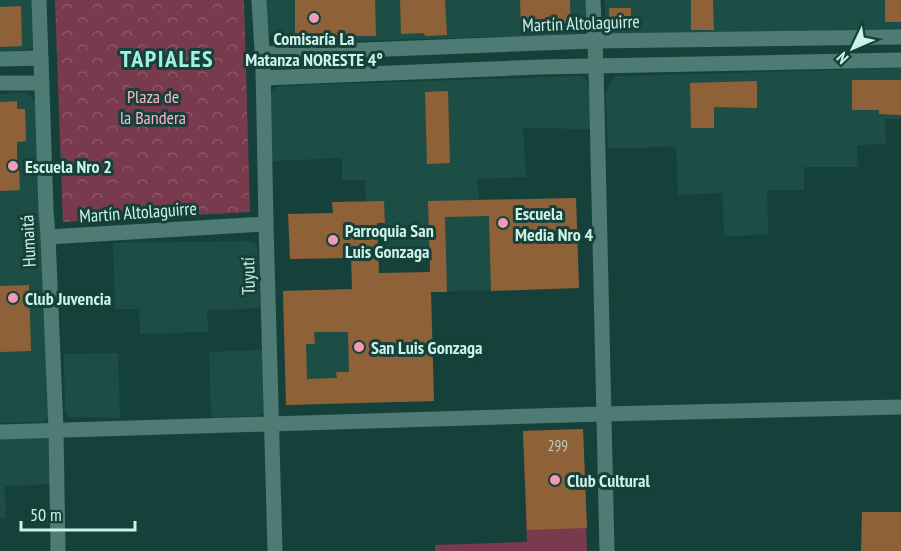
<svg xmlns="http://www.w3.org/2000/svg" width="901" height="551" font-family="'PT Sans Narrow',sans-serif">
<style>
.built{fill:#1d4e46}
.grass{fill:#7a3a4e}
.park{fill:url(#park-crowns)}
.building{fill:#8f6139;fill-rule:evenodd}
.lines{fill:none;stroke-linecap:round;stroke-linejoin:round}
.minor{stroke:#4e7b73;stroke-width:15}
.tertiary{stroke:#4e7b73;stroke-width:15}
.poi-dot{fill:#f19ab3;stroke:#16413a;stroke-width:2}
.labels{text-anchor:middle;dominant-baseline:central;stroke-width:6;stroke-linejoin:round;paint-order:stroke}
.number-label{font-size:15px;fill:#bdcebe}
.street-label{font-size:18px;fill:#ccf2ea;stroke:#16413a}
.poi-label{font-size:18px;font-weight:bold;fill:#ccf2ea;stroke:#16413a;text-anchor:start}
.park-label{font-size:18px;fill:#fcb4c8;stroke:#16413a}
.district-label{font-size:24px;font-weight:bold;letter-spacing:1.5px;fill:#a2f2e3;stroke:#16413a}
</style>
<defs>
<pattern id="park-crowns" width="20" height="18" patternUnits="userSpaceOnUse" patternTransform="scale(1.5)"><rect width="20" height="18" fill="#7a3a4e"/><path d="M2 6a3 3 0 1 1 6 0M12 15a3 3 0 1 1 6 0" fill="none" stroke="#8c5768"/></pattern>
</defs>
<rect width="100%" height="100%" fill="#16413a"/>
<g class="built">
<polygon points="0,0 36,0 34,47 25,50 0,51"/>
<polygon points="267,0 590,0 589,30 580,34 285,43 279,41 273,37 267,29"/>
<polygon points="605,0 901,0 901,30 607,34 605,31"/>
<polygon points="901,68 901,119 885,119 886,144 857,145 858,167 804,167 804,190 767,190 768,235 724,236 722,193 678,195 676,147 608,148 606,94 609,84 615,77 620,76"/>
<polygon points="580,76 585,78 592,90 593,129 523,128 526,177 477,179 479,200 576,198 579,288 431,292 434,401 286,405 283,291 361,289 430,272 430,246 385,246 384,201 366,201 365,180 342,180 342,158 272,161 270,93 274,89 278,86"/>
<polygon points="27,93 35,100 50,417 42,422 0,423 0,94"/>
<polygon points="248,241 254,243 257,246 260,308 207,310 208,332 140,334 139,309 115,309 113,243"/>
<polygon points="262,350 264,413 258,416 211,417 209,352"/>
<polygon points="118,353 120,418 69,417 65,411 64,354"/>
<polygon points="45,436 49,439 54,484 5,486 6,518 0,518 0,437"/>
</g>
<polygon class="grass" points="583,429 587,551 435,551 435,545 527,542 523,431"/>
<polygon class="park" points="55,0 244,0 250,212 63,222"/>
<g class="building">
<polygon points="295,0 375,0 376,36 295,36"/>
<polygon points="400,0 445,0 447,35 425,36 424,33 401,34"/>
<polygon points="520,0 570,0 571,29 521,30"/>
<polygon points="691,0 713,0 714,30 691,30"/>
<rect x="885" y="0" width="16" height="22"/>
<polygon points="21,6 22,46 0,47 0,7"/>
<polygon points="609,8 631,8 631,30 610,30"/>
<polygon points="852,80 901,80 901,115 879,114 879,110 852,110"/>
<polygon points="757,81 757,108 714,107 714,128 691,128 690,83"/>
<polygon points="448,91 450,163 427,164 425,92"/>
<polygon points="17,101 17,109 25,109 26,141 17,142 17,170 19,170 20,190 0,191 0,102"/>
<path d="M576 198 579 288 491 291 489 216 445 217 447 292H431L434 401 286 405 283 291 352 289 351 258 290 259 288 214 333 213 332 202 384 201 385 223H377L379 273 430 272 428 201ZM314 332H348L349 372H336L337 378 307 379 306 344H315Z"/>
<polygon points="29,285 31,351 0,352 0,286"/>
<polygon points="583,429 587,528 527,530 523,431"/>
<polygon points="862,512 901,512 901,551 861,551"/>
</g>
<g class="lines">
<g class="minor">
<polyline points="593,0 596,66 607,551"/>
<polyline points="266,224 275,551"/>
<polyline points="48,237 56,429 58,551"/>
<polyline points="0,432 604,414 901,407"/>
</g>
<g class="tertiary">
<polyline points="39,0 46,210 48,237 266,224 263,66 259,0"/>
<polyline points="262,54 594,41 901,37"/>
<polyline points="0,59 41,58"/>
<polyline points="263,78 540,67 901,60"/>
<polyline points="0,83 42,83"/>
</g>
</g>
<g class="poi-dot">
<circle cx="314" cy="18" r="6"/>
<circle cx="13" cy="166" r="6"/>
<circle cx="503" cy="223" r="6"/>
<circle cx="333" cy="240" r="6"/>
<circle cx="13" cy="298" r="6"/>
<circle cx="359" cy="347" r="6"/>
<circle cx="555" cy="480" r="6"/>
</g>
<g class="labels">
<g class="number-label">
<text x="558" y="445">299</text>
</g>
<g class="street-label">
<text transform="translate(581 23) rotate(-2)">Martín Altolaguirre</text>
<text transform="translate(138 212) rotate(-4)">Martín Altolaguirre</text>
<text transform="translate(28 241) rotate(-93)">Humaitá</text>
<text transform="translate(248 276) rotate(-91)">Tuyutí</text>
</g>
<g class="poi-label">
<text x="314" y="38" text-anchor="middle">Comisaría La<tspan x="314" dy="21">Matanza NORESTE 4°</tspan></text>
<text x="25" y="166">Escuela Nro 2</text>
<text x="515" y="213">Escuela<tspan x="515" dy="21">Media Nro 4</tspan></text>
<text x="345" y="230">Parroquia San<tspan x="345" dy="21">Luis Gonzaga</tspan></text>
<text x="25" y="298">Club Juvencia</text>
<text x="371" y="347">San Luis Gonzaga</text>
<text x="567" y="480">Club Cultural</text>
</g>
<g class="park-label">
<text x="153" y="96">Plaza de<tspan x="153" dy="21">la Bandera</tspan></text>
</g>
<g class="district-label">
<text x="167" y="58">TAPIALES</text>
</g>
</g>
<g transform="translate(853 48) rotate(226)" stroke="#16413a" stroke-width="4.5" paint-order="stroke">
<path d="M0-4.5L10 22L0 15L-10 22Z" fill="#ccf2ea"/>
<text y="-9" font-size="16" font-weight="bold" text-anchor="middle" fill="#ccf2ea">N</text>
</g>
<path d="M21 521v9h114v-9" fill="none" stroke="#ccf2ea" stroke-width="3"/>
<text x="30" y="521" font-size="18" fill="#ccf2ea" stroke="#16413a" stroke-width="4.5" paint-order="stroke">50 m</text>
</svg>
